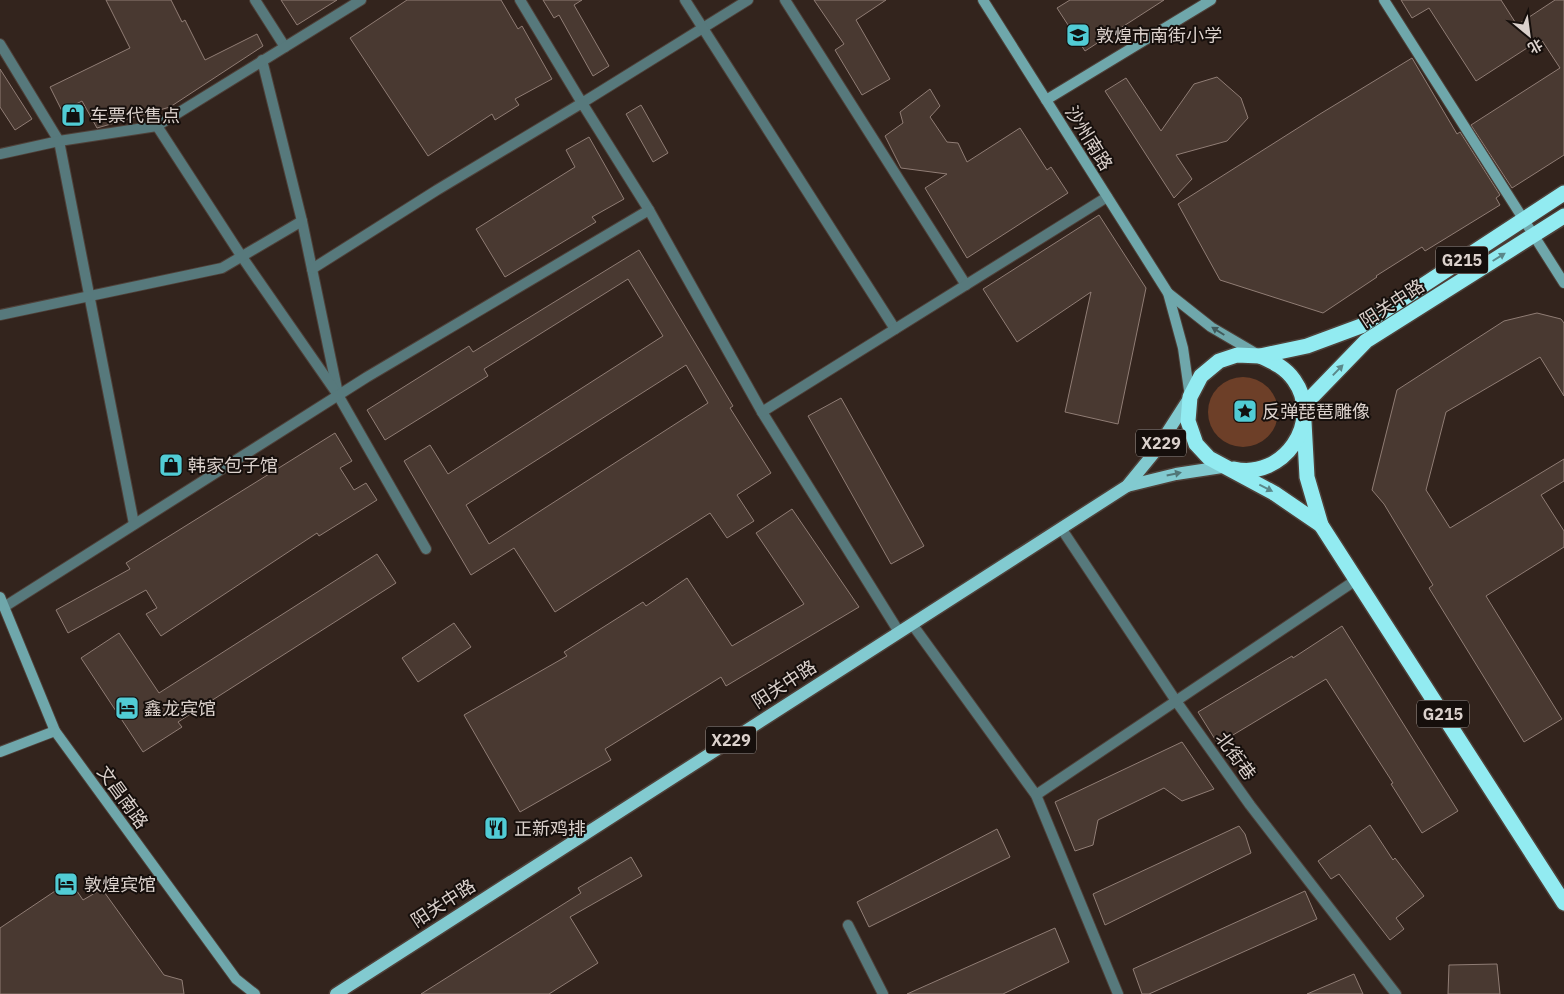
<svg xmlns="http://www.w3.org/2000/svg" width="1564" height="994" font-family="'IBM Plex Sans','Noto Sans SC',sans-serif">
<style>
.green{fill:#6d3f28}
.building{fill:#493931;stroke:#907d75;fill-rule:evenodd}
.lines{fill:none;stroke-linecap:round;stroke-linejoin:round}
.street-casing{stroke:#4e4039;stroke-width:12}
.secondary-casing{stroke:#4e4039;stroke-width:12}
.primary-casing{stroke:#4e4039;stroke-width:15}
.highway-casing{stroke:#4e4039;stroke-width:18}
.street{stroke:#57797c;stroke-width:10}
.secondary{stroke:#6fa7ab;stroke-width:10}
.primary{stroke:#82cad0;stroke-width:12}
.highway{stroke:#92ebf1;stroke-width:15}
.oneway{fill:#5a888a}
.oneway2{fill:#425b5c}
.oneway3{fill:#517678}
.labels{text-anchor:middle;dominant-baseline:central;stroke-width:4;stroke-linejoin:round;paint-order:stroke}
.shield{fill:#160f0c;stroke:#a09792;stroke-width:1}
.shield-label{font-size:16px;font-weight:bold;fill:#dbd1cc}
.poi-label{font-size:18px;fill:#dbd1cc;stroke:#160f0c;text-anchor:start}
.street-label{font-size:18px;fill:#dbd1cc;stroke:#160f0c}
</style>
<rect width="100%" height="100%" fill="#33241d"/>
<circle class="green" cx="1243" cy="412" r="35"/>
<g class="building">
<polygon points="106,0 171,0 182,22 185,20 205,60 257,34 263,46 170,107 97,128 82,101 62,111 50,87 130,48"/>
<polygon points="281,0 337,0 297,25"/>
<polygon points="407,0 501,0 518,29 522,26 552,79 515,99 519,105 495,120 492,114 428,156 350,38"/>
<polygon points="543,0 582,0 574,5 609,66 593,76 559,15 554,18"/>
<polygon points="814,0 886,0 856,20 890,79 862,95 835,50 844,44"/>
<polygon points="1070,0 1164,0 1085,51 1057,8"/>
<polygon points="1401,0 1501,0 1517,25 1555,0 1564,0 1564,155 1512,188 1471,125 1560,68 1541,39 1476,81 1429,8 1412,18"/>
<polygon points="1412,58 1457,134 1460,132 1500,195 1496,198 1500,205 1425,251 1422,247 1376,276 1377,277 1323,313 1220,280 1178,204 1320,114"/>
<polygon points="0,69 32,119 15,130 0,107"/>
<polygon points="1217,77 1241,98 1248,118 1227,141 1176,155 1192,179 1174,198 1105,91 1126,78 1161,131 1194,84"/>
<polygon points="930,89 940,106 930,117 947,142 958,143 967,162 1020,128 1047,170 1051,167 1068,193 967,258 925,188 947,174 901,168 885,136 903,123 900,112"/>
<polygon points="641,105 668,153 653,162 626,114"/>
<polygon points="589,137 624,199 592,217 596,222 505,277 476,229 575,167 566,150"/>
<polygon points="1099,215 1146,288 1118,424 1065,412 1091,292 1017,342 983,289"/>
<path d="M639 250 733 406 730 408 771 473 737 495 754 521 727 538 710 513 555 612 514 548 471 575 404 461 430 445 448 474 663 336 628 279 484 369 488 376 385 440 367 410 469 346 473 352ZM686 365 708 403 489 544 466 505Z"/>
<polygon points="1537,313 1561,319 1564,323 1564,396 1540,357 1446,412 1426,490 1450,528 1564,459 1564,481 1541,495 1564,531 1564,547 1486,596 1562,719 1524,742 1429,588 1433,585 1384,504 1372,490 1397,390 1504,321"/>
<polygon points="841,398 924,546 891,564 808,416"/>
<polygon points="335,433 352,461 340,468 354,490 366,483 377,500 319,536 317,533 161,636 146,614 157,608 146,590 68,633 56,610 130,569 126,563"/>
<polygon points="792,509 859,607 726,686 721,677 605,749 611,760 520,812 464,715 567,656 564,652 643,602 646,606 687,578 732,646 804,604 756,533"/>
<polygon points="377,554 396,583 178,722 182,727 143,752 81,658 119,633 159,693"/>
<polygon points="454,623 471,647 418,682 402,658"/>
<polygon points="1342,626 1458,811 1422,833 1391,784 1393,783 1326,679 1218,744 1198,712 1292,656 1293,658"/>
<polygon points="1182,742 1214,789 1182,801 1164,788 1098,820 1093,845 1075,851 1055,802"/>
<polygon points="1370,825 1393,860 1395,858 1424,896 1396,918 1404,929 1390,940 1339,874 1331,879 1318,861"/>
<polygon points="1239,826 1245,834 1251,853 1105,925 1093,894"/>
<polygon points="997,829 1010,857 869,927 857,902"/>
<polygon points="631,857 642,876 570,917 598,963 549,994 421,994 581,893 578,888"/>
<polygon points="70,881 83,900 102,889 164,975 182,980 184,994 0,994 0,928"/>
<polygon points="1305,891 1317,919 1149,994 1142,994 1133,969"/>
<polygon points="1055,928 1069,962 1003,994 907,994"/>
<polygon points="1497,964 1500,994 1448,994 1449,965"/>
<polygon points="1354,974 1363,994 1307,994"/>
</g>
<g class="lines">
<g class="street-casing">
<g id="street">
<polyline points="255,0 285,47"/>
<polyline points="520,0 582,103 748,0"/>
<polyline points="685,0 895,329"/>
<polyline points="785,0 966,285"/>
<polyline points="0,44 59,141 134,524"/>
<polyline points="262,60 302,221 337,389"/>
<polyline points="157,126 242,257 338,395 426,549"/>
<polyline points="0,154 59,141 157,126 361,0"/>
<polyline points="312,269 437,190 582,103 649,210 762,412 899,632"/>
<polyline points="0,315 222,268 302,221"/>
<polyline points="762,412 1107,197"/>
<polyline points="1061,528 1176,701 1250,805 1396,994"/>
<polyline points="4,607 367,377 649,210"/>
<polyline points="912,624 1036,795 1118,994"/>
<polyline points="1036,795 1356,580"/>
<polyline points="848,925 883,994"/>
</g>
</g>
<g class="secondary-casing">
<g id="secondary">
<polyline points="983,0 1168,293 1183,348 1190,397"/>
<polyline points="1384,0 1564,283"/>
<polyline points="1046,100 1211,0"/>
<polyline points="1168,293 1211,327 1257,354"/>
<polyline points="0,597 55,731 236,979 255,994"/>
<polyline points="0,752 55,731"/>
</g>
</g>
<g class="primary-casing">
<g id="primary">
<polyline points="1127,486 1176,474 1222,467"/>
<polyline points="336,994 1127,486 1154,453 1190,397"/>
</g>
</g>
<g class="highway-casing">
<g id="highway">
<polyline points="1304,405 1366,341 1564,216"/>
<polyline points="1304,422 1307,477 1321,525 1564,903"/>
<path d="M1234 469C1283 480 1324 422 1294 380 1285 367 1273 362 1260 356"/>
<polyline points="1321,525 1274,493 1209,458 1196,444 1188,421 1190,397 1201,376 1219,361 1237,355 1260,356 1307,346 1361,326 1564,193"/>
</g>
</g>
<use href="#street" class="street"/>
<use href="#secondary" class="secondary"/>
<use href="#primary" class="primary"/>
<use href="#highway" class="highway"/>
</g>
<defs><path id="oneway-solid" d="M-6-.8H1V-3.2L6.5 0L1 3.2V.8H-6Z" transform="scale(1.25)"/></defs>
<g class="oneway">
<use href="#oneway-solid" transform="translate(1499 257) rotate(-32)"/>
<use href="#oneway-solid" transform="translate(1338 370) rotate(-46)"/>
<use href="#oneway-solid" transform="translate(1266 488) rotate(27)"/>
</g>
<use class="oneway2" href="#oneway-solid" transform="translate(1218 331) rotate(-148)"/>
<use class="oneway3" href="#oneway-solid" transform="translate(1174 474) rotate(-12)"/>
<defs>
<g id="school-square" transform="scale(1.25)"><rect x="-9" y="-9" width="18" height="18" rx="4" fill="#51ccd5" stroke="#160f0c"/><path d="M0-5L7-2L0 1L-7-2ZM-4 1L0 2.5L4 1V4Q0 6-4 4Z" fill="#111"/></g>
<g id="shop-square" transform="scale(1.25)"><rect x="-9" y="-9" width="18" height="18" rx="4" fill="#51ccd5" stroke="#160f0c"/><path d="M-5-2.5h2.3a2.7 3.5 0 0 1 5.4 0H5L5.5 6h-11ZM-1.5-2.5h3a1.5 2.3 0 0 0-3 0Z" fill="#111"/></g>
<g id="sight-square" transform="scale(1.25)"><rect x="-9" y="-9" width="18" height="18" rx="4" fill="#51ccd5" stroke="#160f0c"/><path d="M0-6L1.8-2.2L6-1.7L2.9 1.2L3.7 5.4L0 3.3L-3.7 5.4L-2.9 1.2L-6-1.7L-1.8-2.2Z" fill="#111"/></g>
<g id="hotel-square" transform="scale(1.25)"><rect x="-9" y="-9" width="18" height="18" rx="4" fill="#51ccd5" stroke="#160f0c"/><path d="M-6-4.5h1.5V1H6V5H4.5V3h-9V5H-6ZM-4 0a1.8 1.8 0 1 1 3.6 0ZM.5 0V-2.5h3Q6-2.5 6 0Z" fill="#111"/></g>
<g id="restaurant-square" transform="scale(1.25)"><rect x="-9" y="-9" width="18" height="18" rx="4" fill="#51ccd5" stroke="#160f0c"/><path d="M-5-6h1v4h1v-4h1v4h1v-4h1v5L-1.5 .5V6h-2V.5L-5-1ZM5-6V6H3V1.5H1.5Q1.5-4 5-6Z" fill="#111"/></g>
</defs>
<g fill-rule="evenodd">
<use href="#school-square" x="1078" y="35"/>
<use href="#shop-square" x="73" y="115"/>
<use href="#sight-square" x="1245" y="411"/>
<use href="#shop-square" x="171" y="465"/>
<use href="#hotel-square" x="127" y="708"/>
<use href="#restaurant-square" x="496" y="828"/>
<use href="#hotel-square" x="66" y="884"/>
</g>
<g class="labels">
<g class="shield">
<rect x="1436" y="246.5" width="52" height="27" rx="4"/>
<rect x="1136" y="429.5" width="50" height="27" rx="4"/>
<rect x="1417" y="700.5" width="52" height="27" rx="4"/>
<rect x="706" y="726.5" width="50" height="27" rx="4"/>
</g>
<g class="shield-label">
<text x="1462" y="260">G215</text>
<text x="1161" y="443">X229</text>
<text x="1443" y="714">G215</text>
<text x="731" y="740">X229</text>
</g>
<g class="poi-label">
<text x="1096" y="35">敦煌市南街小学</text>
<text x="90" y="115">车票代售点</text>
<text x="1262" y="411">反弹琵琶雕像</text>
<text x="188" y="465">韩家包子馆</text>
<text x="144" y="708">鑫龙宾馆</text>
<text x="514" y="828">正新鸡排</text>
<text x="84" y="884">敦煌宾馆</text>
</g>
<g class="street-label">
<text transform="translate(1089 138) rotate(58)">沙州南路</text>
<text transform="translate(1392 303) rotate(-33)">阳关中路</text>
<text transform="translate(784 684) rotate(-33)">阳关中路</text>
<text transform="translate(1236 756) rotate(54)">北街巷</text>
<text transform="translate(123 797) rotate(54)">文昌南路</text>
<text transform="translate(443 903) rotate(-33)">阳关中路</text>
</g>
</g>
<g transform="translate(1529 35) rotate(151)" stroke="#160f0c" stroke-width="4" paint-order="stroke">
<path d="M0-4L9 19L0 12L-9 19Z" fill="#dbd1cc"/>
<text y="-8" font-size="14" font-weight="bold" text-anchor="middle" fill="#dbd1cc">北</text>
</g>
</svg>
